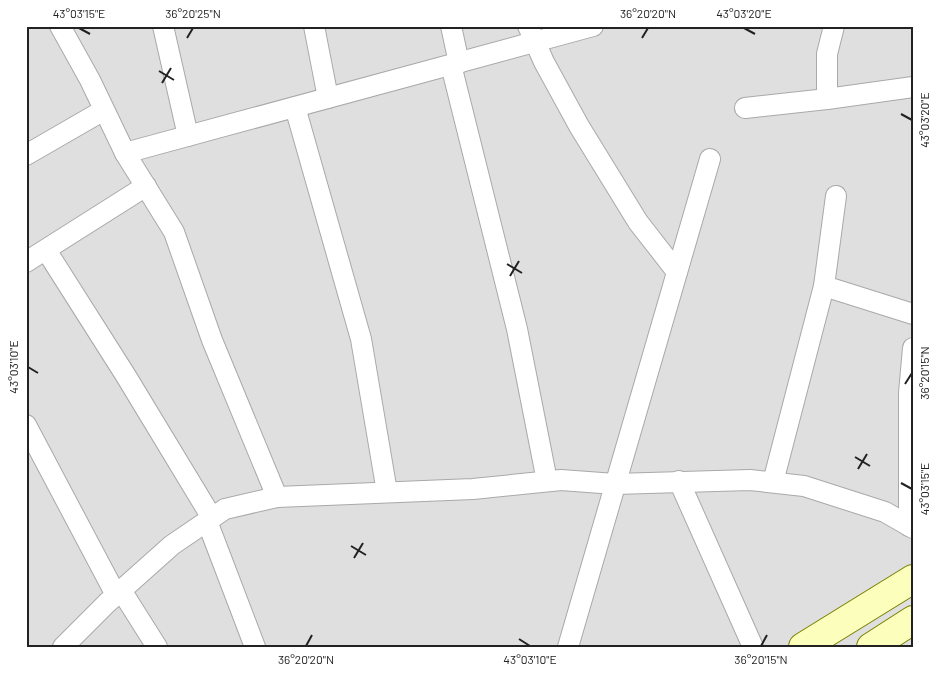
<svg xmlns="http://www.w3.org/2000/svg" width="939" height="673" font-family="Barlow,sans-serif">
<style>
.residential{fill:#e0dfdf}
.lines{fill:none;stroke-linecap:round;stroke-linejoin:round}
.minor-casing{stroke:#a9a9a9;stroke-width:22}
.secondary-casing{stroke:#768100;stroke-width:30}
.minor{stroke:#fff;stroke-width:20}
.secondary{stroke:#fcfebb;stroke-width:28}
.ticks{fill:none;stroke:#222;stroke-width:2}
.neatline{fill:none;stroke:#222;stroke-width:2}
.ticks-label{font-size:12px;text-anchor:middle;fill:#222}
</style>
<rect width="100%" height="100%" fill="#f2efe8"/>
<rect class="residential" x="26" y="26" width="887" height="621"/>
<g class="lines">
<g class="minor-casing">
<g id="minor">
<polyline points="60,26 90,80 125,153 174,232 212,340 277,497"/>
<polyline points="163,26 188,136"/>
<polyline points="314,26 328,98"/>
<polyline points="451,26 459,63"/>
<polyline points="528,26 544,62 579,126 638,222 677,272"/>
<polyline points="451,65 517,329 547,481"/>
<polyline points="827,99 827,54 834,26"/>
<polyline points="295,107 361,339 387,492"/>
<polyline points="745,108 827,99 913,87"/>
<polyline points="125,153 593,26"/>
<polyline points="26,155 104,110"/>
<polyline points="836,196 824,286 913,314"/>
<polyline points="46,250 126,376 212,518"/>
<polyline points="26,262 146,186"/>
<polyline points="26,425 116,595"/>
<polyline points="679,481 753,647"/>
<polyline points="773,482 824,286"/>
<polyline points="207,521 255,647"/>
<polyline points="909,526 909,393 913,348"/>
<polyline points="121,590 157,647"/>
<polyline points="63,647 107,603 172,545 225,509 277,497 473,489 561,480 615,484 750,480 804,486 885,512 913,528"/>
<polyline points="568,647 710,159"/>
</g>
</g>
<g class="secondary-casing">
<g id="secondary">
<polyline points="803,647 913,579"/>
<polyline points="871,647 913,620"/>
</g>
</g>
<use href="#minor" class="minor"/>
<use href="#secondary" class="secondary"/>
</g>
<path class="ticks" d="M79 28 90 34M744 28 755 34M187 38 193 28M642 38 648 28M159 71 174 80M162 83 171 68M901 114 912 120M507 264 522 273M510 276 519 261M28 367 38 373M905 384 912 373M855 457 870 466M858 469 867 454M901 483 912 489M351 546 366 555M354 558 363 543M519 639 530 646M306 646 312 635M761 646 767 635"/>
<rect width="939" height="673" fill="none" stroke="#ffffff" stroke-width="55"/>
<rect x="28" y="28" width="884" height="618" class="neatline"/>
<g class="ticks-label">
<text x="79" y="18">43°03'15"E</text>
<text x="193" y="18">36°20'25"N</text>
<text x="648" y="18">36°20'20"N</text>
<text x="744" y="18">43°03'20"E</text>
<text transform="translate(925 120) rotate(-90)" y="4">43°03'20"E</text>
<text transform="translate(14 367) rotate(-90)" y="4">43°03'10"E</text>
<text transform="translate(925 373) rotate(-90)" y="4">36°20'15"N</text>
<text transform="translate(925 489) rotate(-90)" y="4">43°03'15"E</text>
<text x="306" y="664">36°20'20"N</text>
<text x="530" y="664">43°03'10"E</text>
<text x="761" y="664">36°20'15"N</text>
</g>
</svg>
